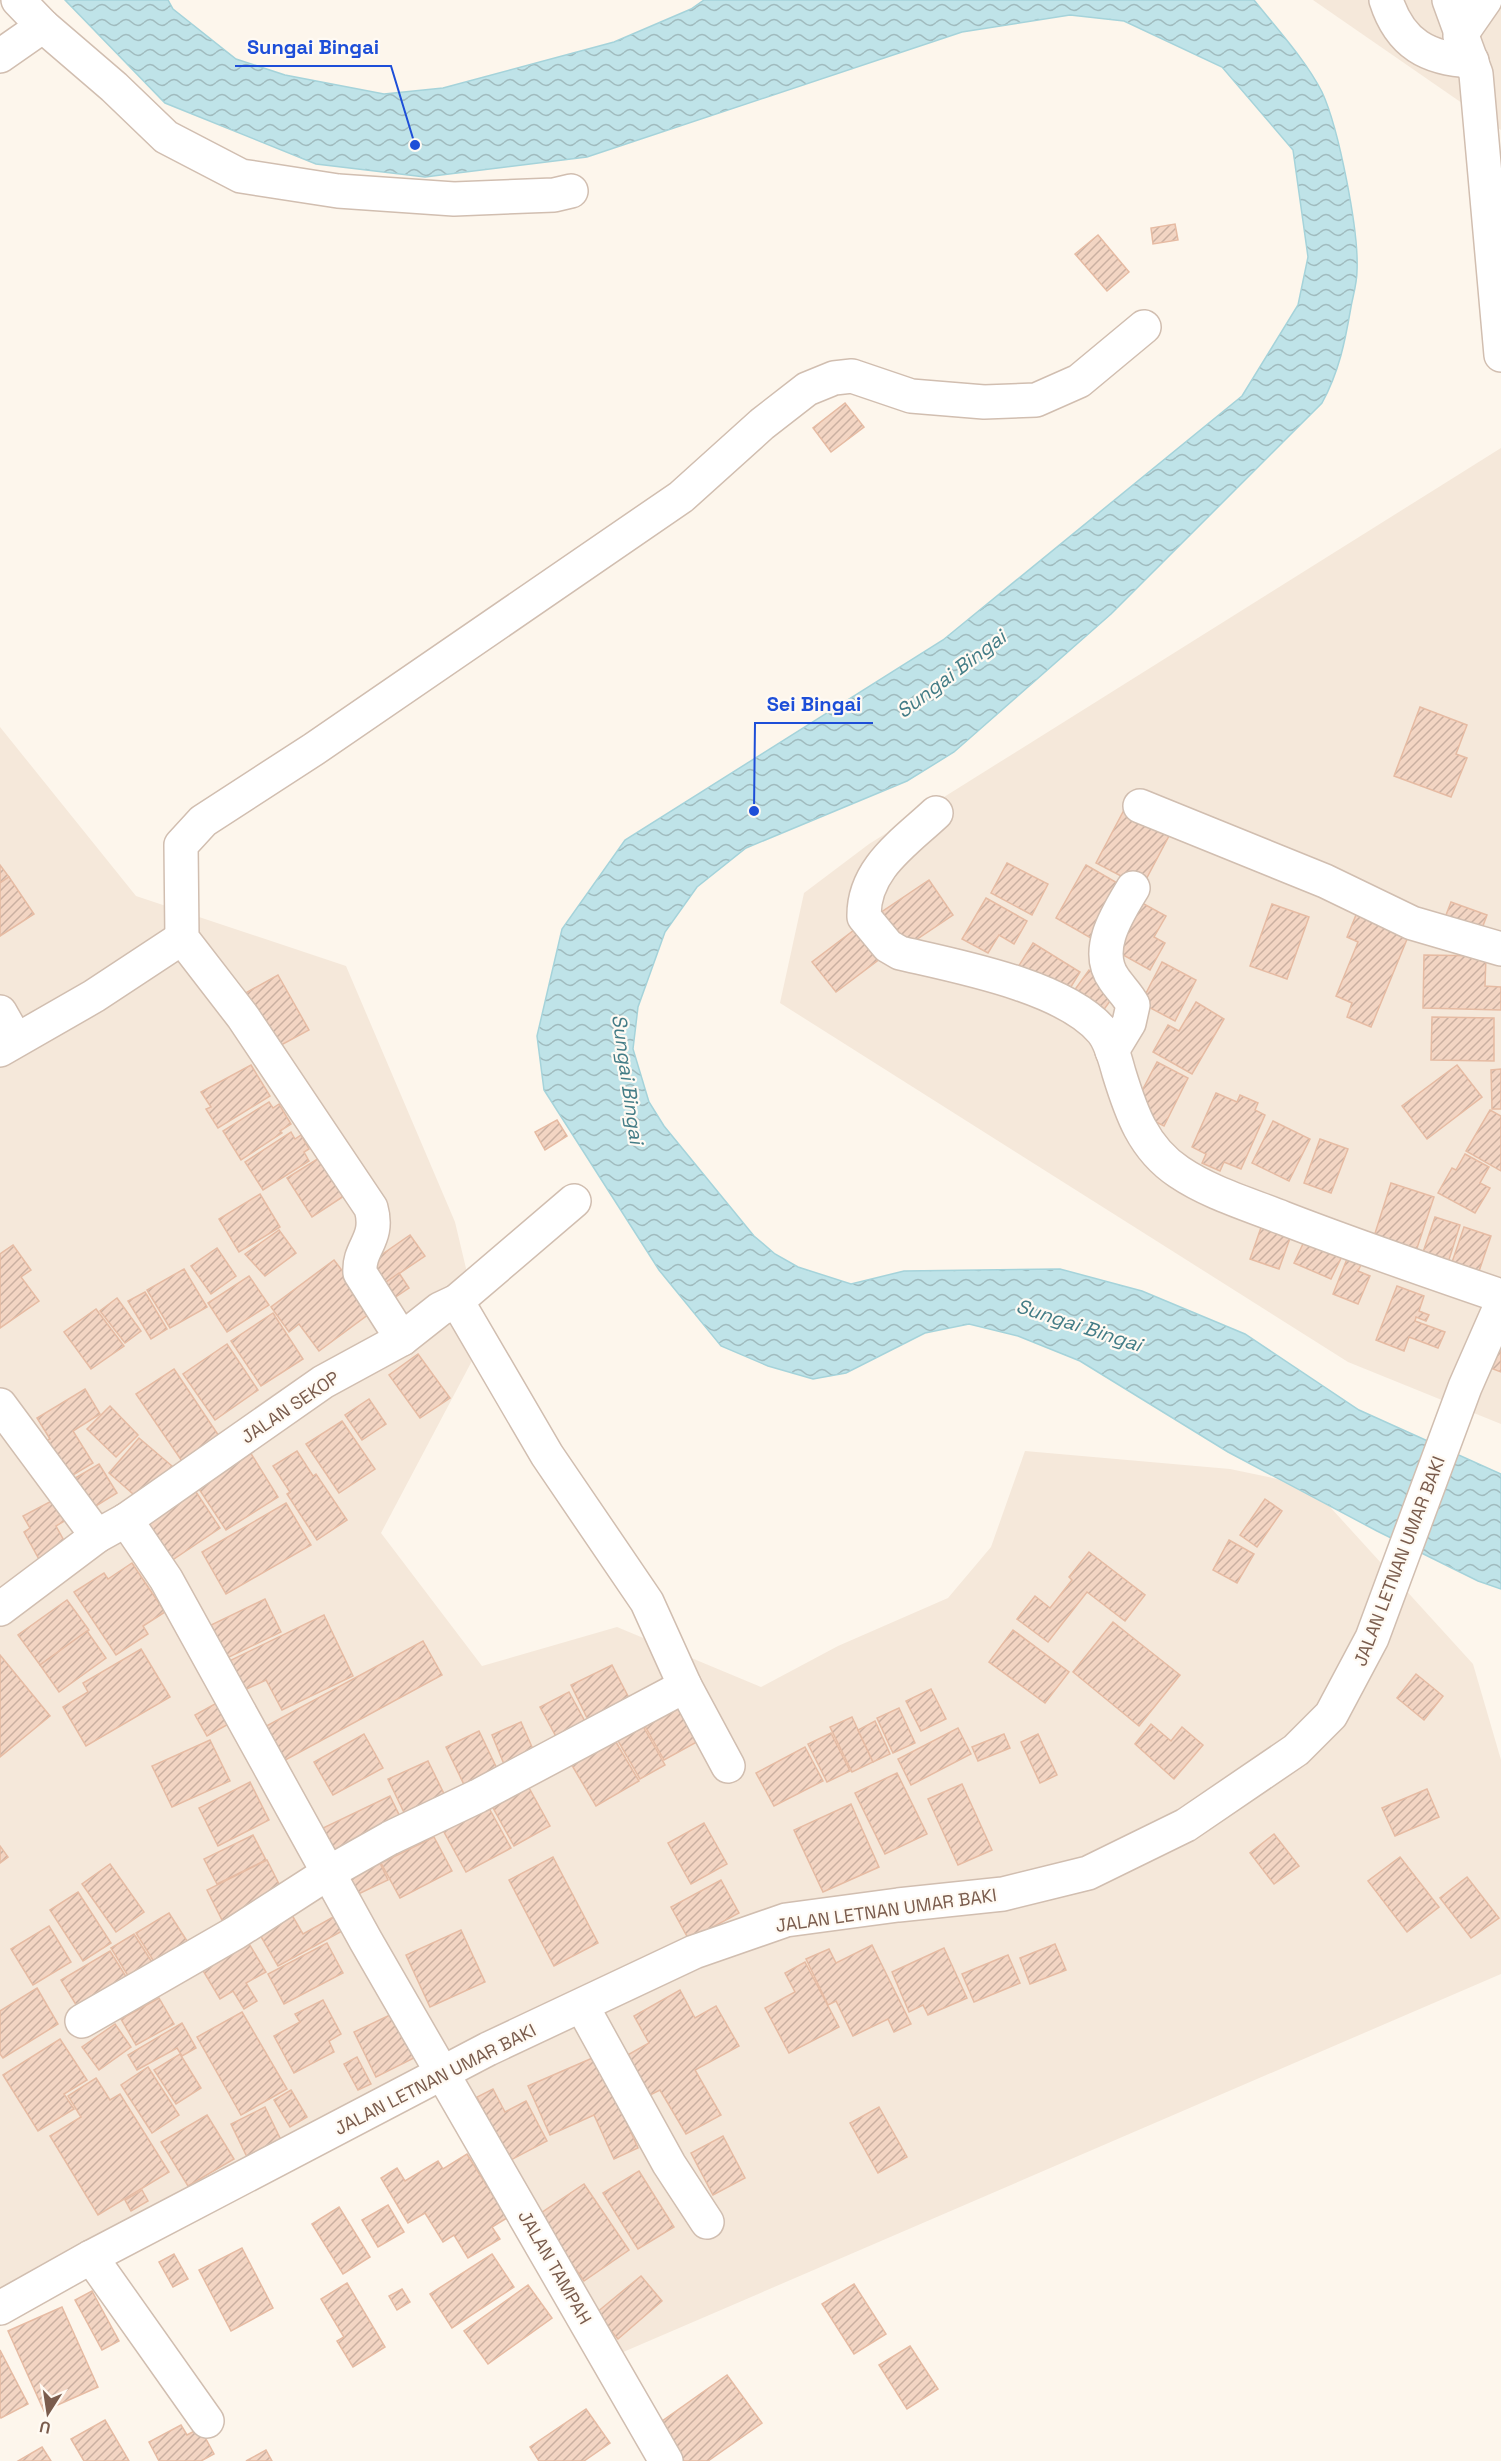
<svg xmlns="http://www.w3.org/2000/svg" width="1501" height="2461" font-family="'Space Grotesk',sans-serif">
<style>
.residential{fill:#f5e8da}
.water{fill:url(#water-waves);stroke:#a5d3da;stroke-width:1.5}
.building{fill:url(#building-hatch);stroke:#e6bba3;stroke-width:1.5}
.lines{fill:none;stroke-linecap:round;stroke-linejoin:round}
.minor-casing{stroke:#d1beb0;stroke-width:36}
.minor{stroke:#fff;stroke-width:33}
.labels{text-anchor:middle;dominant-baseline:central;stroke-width:4.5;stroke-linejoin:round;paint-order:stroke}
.street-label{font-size:18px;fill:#7a5c4d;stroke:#fffaf3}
.water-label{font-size:20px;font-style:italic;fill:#437c86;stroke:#fffaf3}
.leader{fill:none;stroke:#1d4ed8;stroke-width:2}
.callout-dot{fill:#1d4ed8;stroke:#fffaf3;stroke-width:2}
.callout-label{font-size:20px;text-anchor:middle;font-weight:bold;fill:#1d4ed8;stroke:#fffaf3;stroke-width:4.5;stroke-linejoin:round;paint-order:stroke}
</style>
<defs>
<pattern id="water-waves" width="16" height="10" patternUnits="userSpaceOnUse" patternTransform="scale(1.5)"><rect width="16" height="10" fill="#bfe3e8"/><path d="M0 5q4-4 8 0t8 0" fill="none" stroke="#a0bbbe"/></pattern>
<pattern id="building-hatch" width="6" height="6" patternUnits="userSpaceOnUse" patternTransform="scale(1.5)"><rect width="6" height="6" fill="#f3d5c3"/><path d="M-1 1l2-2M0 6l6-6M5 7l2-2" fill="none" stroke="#cab0a1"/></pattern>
</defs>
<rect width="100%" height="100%" fill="#fdf6ec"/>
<g class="residential">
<polygon points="1313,0 1501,0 1501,130"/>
<polygon points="1501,448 1501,1424 1348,1362 780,1003 804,893 869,844"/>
<polygon points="0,727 136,896 346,966 455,1222 483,1340 381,1533 482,1666 617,1627 761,1687 838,1646 948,1598 991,1547 1025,1451 1230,1469 1311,1486 1473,1664 1501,1760 1501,1974 607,2359 441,2085 0,2315"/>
</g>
<path class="water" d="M65 0H168L173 9 236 59 285 75 384 94 443 88 614 42 691 9 704 0H1254C1277 29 1305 59 1322 92 1339 129 1359 231 1357 271 1357 283 1353 296 1351 307 1345 342 1339 372 1322 403L1111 614 954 752 907 781 746 848 697 887 665 932 638 1007 633 1049 649 1102 664 1126 754 1236 775 1254 798 1267 851 1284 904 1271 1060 1269 1142 1291 1245 1334 1359 1410 1501 1474V1589L1478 1581 1377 1531 1228 1452 1080 1361 1018 1336 969 1324 925 1333 846 1373 813 1379 768 1366 721 1346 659 1270 544 1090 537 1036 562 929 625 840 943 640 1242 396 1298 305 1308 257 1293 150 1222 67 1124 21 1070 15 962 32 587 157 425 177 316 164 165 103Z"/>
<g class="building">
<polygon points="1175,224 1178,240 1153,244 1151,228"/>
<polygon points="1098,235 1129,272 1107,291 1075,254"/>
<polygon points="845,403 864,427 831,452 813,428"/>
<polygon points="1420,707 1467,725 1456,754 1467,758 1451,797 1394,776"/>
<polygon points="1124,810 1170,834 1142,887 1096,863"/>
<polygon points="1007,863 1048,884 1032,915 991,893"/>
<polygon points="0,865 9,877 0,883"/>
<polygon points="1086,865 1126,888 1096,941 1056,918"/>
<polygon points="9,877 34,914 0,936 0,883"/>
<polygon points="929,880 953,915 901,950 877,915"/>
<polygon points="986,898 1027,921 1014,944 999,935 988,953 962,939"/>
<polygon points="1133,898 1166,916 1154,937 1165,943 1150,970 1107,946"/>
<polygon points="1451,902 1487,915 1477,942 1441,928"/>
<polygon points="1272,904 1309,917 1287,979 1250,966"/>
<polygon points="1358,910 1410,932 1371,1027 1347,1017 1352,1003 1336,996 1358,942 1347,937"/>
<polygon points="858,927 881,958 836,992 812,962"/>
<polygon points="1033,943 1080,972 1063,1000 1015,972"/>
<polygon points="1424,955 1486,956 1485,986 1501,987 1501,1010 1423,1008"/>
<polygon points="1162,962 1196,980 1175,1021 1141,1003"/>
<polygon points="1089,970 1118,990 1100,1015 1071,995"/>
<polygon points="278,975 309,1030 272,1050 242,995"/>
<polygon points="1196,1002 1224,1019 1192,1074 1153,1052 1168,1025 1179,1031"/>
<polygon points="1432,1017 1494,1018 1494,1061 1431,1060"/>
<polygon points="1157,1062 1188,1078 1164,1126 1132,1110"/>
<polygon points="251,1065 270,1096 218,1128 206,1109 211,1107 201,1092"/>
<polygon points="1457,1065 1482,1097 1427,1139 1402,1106"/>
<polygon points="1501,1069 1501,1109 1492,1109 1491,1070"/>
<polygon points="1216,1093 1237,1102 1240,1095 1258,1103 1255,1110 1265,1115 1241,1169 1224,1162 1220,1171 1202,1163 1206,1154 1192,1147"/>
<polygon points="269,1102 273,1108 279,1104 291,1124 280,1131 282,1133 241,1160 223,1131"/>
<polygon points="1490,1110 1501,1116 1501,1171 1466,1151"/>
<polygon points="557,1120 567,1136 545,1150 535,1132"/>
<polygon points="1273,1121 1310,1139 1289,1181 1252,1163"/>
<polygon points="291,1132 295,1139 301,1135 309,1149 304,1152 309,1161 263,1190 245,1162"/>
<polygon points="1320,1139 1348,1149 1331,1193 1304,1183"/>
<polygon points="1465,1154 1489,1167 1480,1183 1490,1188 1475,1213 1438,1193 1452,1168 1456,1170"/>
<polygon points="319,1158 344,1196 312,1217 287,1178"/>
<polygon points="1391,1183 1434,1197 1413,1260 1371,1246"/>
<polygon points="260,1194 280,1227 239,1252 219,1219"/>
<polygon points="1435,1217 1460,1225 1446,1269 1420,1261"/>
<polygon points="1264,1219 1293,1230 1279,1269 1250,1259"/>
<polygon points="1464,1227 1491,1236 1476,1280 1449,1271"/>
<polygon points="279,1230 296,1253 265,1276 245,1254"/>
<polygon points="1308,1233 1345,1250 1331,1279 1294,1263"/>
<polygon points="410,1235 425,1256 375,1290 361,1269"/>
<polygon points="13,1245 31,1270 21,1277 39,1301 0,1328 0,1254"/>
<polygon points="217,1248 236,1276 211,1294 191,1266"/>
<polygon points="1347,1259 1361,1265 1358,1271 1370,1276 1358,1304 1333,1294"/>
<polygon points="334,1260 373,1311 319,1351 299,1324 289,1332 271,1307"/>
<polygon points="184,1269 207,1307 170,1328 147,1290"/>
<polygon points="399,1273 409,1288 385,1304 375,1290"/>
<polygon points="249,1276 269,1305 227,1332 208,1303"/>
<polygon points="1397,1286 1424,1296 1419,1311 1429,1315 1426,1321 1416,1317 1415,1321 1445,1332 1438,1348 1409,1337 1404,1351 1376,1340"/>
<polygon points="145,1292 167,1329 151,1339 128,1301"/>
<polygon points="117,1298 141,1331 125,1343 100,1311"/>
<polygon points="96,1309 124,1346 91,1369 64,1332"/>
<polygon points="273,1313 303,1359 261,1386 231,1341"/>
<polygon points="1501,1329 1501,1372 1483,1365"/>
<polygon points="227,1344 258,1390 215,1420 183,1374"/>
<polygon points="418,1354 450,1398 420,1418 389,1375"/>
<polygon points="174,1369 225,1445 188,1470 136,1394"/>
<polygon points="85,1389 100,1414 73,1431 93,1463 68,1478 45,1441 50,1439 37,1418"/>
<polygon points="369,1399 386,1424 362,1440 345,1415"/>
<polygon points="110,1406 138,1435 116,1457 87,1429"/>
<polygon points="342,1421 375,1469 339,1493 306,1444"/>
<polygon points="139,1438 172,1466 141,1501 109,1473"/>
<polygon points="297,1451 313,1476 316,1474 347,1520 317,1540 287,1494 290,1492 273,1466"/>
<polygon points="250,1452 278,1497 226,1530 197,1486"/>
<polygon points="99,1464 117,1493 83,1514 65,1484"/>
<polygon points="194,1489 220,1528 165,1565 138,1527"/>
<polygon points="61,1496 73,1516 56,1526 67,1546 40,1561 24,1532 30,1528 23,1516"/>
<polygon points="1265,1499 1282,1511 1257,1547 1240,1535"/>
<polygon points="286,1503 311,1545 226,1594 202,1552"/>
<polygon points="1229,1540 1254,1554 1237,1583 1213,1570"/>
<polygon points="1089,1552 1145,1595 1125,1621 1087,1592 1048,1642 1017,1619 1035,1596 1050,1608 1072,1580 1069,1577"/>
<polygon points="132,1563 165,1612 143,1626 148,1634 116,1655 74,1592 104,1573 108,1579"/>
<polygon points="265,1599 281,1632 227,1658 211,1625"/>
<polygon points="67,1600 89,1630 40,1665 18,1635"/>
<polygon points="324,1615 353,1676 282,1710 266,1680 238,1693 223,1664"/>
<polygon points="1113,1622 1180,1675 1139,1726 1073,1672"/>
<polygon points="1013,1630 1069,1672 1045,1703 989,1662"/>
<polygon points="87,1631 106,1658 59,1692 40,1665"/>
<polygon points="423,1641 442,1675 278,1764 259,1730"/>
<polygon points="141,1649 170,1697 86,1746 63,1707 88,1692 83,1683"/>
<polygon points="0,1655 50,1716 0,1757"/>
<polygon points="612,1665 631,1702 589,1722 571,1685"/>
<polygon points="1416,1674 1443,1696 1424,1720 1397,1698"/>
<polygon points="931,1689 946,1719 921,1731 906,1701"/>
<polygon points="569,1692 588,1727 559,1742 540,1707"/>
<polygon points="681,1697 704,1738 664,1760 641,1719"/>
<polygon points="222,1700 234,1721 207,1736 195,1715"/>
<polygon points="899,1708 915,1743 893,1753 877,1718"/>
<polygon points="852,1717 873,1762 852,1772 830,1727"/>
<polygon points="639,1719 665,1765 640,1779 613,1732"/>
<polygon points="875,1721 890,1754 873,1762 858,1730"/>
<polygon points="521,1722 536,1756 506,1769 492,1735"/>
<polygon points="1151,1724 1171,1741 1182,1727 1203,1745 1174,1779 1135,1744"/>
<polygon points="958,1728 971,1754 911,1785 898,1759"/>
<polygon points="479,1731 501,1777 468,1793 446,1747"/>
<polygon points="610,1732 639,1781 596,1806 567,1757"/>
<polygon points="831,1733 850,1771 827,1782 808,1744"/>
<polygon points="364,1734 383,1768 333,1795 314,1762"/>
<polygon points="1004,1734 1010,1748 978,1761 972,1747"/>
<polygon points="1038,1734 1057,1775 1040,1783 1021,1742"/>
<polygon points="210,1740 230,1781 172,1807 152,1766"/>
<polygon points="805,1747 823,1781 774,1806 756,1773"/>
<polygon points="428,1761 450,1806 410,1825 388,1779"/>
<polygon points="897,1773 927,1834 885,1854 855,1793"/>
<polygon points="250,1782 269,1820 218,1846 199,1808"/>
<polygon points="962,1784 992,1850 958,1865 928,1799"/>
<polygon points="528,1786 550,1826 514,1846 492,1806"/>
<polygon points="1427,1789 1439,1817 1395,1836 1382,1808"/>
<polygon points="390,1796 404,1825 338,1856 323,1828"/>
<polygon points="484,1799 511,1848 466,1872 439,1823"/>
<polygon points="851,1804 879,1867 823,1892 794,1830"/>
<polygon points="704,1823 727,1864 691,1884 668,1843"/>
<polygon points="1274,1834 1299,1866 1274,1884 1250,1853"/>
<polygon points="253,1835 266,1860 217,1884 204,1859"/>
<polygon points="434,1837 452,1871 400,1898 381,1863"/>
<polygon points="0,1846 8,1857 0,1863"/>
<polygon points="553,1857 598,1943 554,1966 509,1880"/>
<polygon points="1400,1857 1439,1907 1407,1932 1368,1881"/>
<polygon points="267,1860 286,1898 226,1928 207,1890"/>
<polygon points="379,1861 388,1880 350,1898 341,1879"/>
<polygon points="110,1864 144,1912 116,1932 82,1884"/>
<polygon points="1467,1877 1499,1918 1471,1938 1440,1898"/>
<polygon points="721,1880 739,1913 689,1940 671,1907"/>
<polygon points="78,1892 111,1943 83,1961 50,1910"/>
<polygon points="289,1910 303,1934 335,1916 344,1930 278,1966 256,1928"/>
<polygon points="169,1913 189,1944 156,1965 136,1933"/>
<polygon points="49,1926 71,1962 33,1985 11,1949"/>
<polygon points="461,1930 485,1982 430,2007 406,1955"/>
<polygon points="134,1934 157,1970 133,1984 111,1948"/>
<polygon points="245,1937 266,1972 246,1983 257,2001 244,2009 233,1991 220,1999 199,1964"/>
<polygon points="327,1943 343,1973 284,2004 268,1974"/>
<polygon points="1055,1944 1066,1970 1030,1984 1020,1958"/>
<polygon points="872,1945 911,2024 894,2032 888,2019 853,2036 836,2001 828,2005 806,1959 829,1949 836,1963"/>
<polygon points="944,1948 967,1998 928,2015 923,2005 909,2012 892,1972"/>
<polygon points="110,1951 130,1983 81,2013 61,1980"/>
<polygon points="1008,1955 1020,1983 974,2002 962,1974"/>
<polygon points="805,1962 839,2027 789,2053 765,2008 795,1992 785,1973"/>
<polygon points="37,1988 58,2024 3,2058 0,2054 0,2011"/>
<polygon points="680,1990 695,2018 716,2006 739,2046 695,2070 721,2115 686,2134 660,2090 646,2097 624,2057 649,2043 634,2016"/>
<polygon points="159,1998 174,2024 136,2045 121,2019"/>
<polygon points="323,2000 341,2034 329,2041 334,2052 294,2073 274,2036 300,2022 295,2014"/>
<polygon points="242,2012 287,2089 241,2115 197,2037"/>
<polygon points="392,2014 414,2058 376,2077 354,2032"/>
<polygon points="182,2023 196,2048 182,2056 177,2048 137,2070 128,2055"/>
<polygon points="115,2024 131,2047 99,2070 82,2047"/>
<polygon points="60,2039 87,2080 64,2094 74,2109 38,2131 3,2075"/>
<polygon points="180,2054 201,2088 176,2104 154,2070"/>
<polygon points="597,2056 638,2148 614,2159 594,2115 550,2135 528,2086"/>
<polygon points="357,2057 371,2084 358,2090 344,2064"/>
<polygon points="148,2067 179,2115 152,2133 121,2085"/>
<polygon points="96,2078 110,2100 120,2094 169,2172 98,2215 50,2136 81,2117 68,2096"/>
<polygon points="493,2089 505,2112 526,2101 547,2141 507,2162 477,2097"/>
<polygon points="291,2090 307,2117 290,2127 274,2100"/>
<polygon points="265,2107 281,2140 247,2157 231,2124"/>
<polygon points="879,2107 907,2157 878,2173 850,2123"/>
<polygon points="207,2115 234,2159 188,2186 161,2142"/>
<polygon points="723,2136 745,2178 713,2195 691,2153"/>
<polygon points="467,2154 507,2218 492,2227 500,2239 468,2258 454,2235 443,2242 425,2213 408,2223 381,2178 397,2168 405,2181 438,2161 443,2169"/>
<polygon points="639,2171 674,2227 638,2249 603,2193"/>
<polygon points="584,2184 629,2250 584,2281 538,2215"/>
<polygon points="142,2190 148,2201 131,2211 125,2200"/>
<polygon points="388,2205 404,2232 378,2247 362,2220"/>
<polygon points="339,2207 370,2257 343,2274 312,2224"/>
<polygon points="242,2248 273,2308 231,2331 199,2270"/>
<polygon points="174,2254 188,2279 173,2287 159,2262"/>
<polygon points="492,2254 514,2287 452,2328 430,2294"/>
<polygon points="641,2276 662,2301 618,2339 596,2313"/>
<polygon points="347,2283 385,2347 353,2367 337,2341 344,2337 321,2299"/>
<polygon points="854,2284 886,2334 854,2354 822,2304"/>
<polygon points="528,2285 552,2318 488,2364 464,2331"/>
<polygon points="402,2289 410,2302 397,2310 389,2296"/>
<polygon points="92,2291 119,2341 102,2350 75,2300"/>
<polygon points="62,2307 98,2387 44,2411 8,2331"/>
<polygon points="910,2346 938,2389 907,2409 879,2365"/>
<polygon points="0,2350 28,2404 1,2418 0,2416"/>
<polygon points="727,2375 762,2423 708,2461 684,2461 658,2424"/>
<polygon points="586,2409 610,2443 584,2461 539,2461 530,2447"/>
<polygon points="105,2420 129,2461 84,2461 71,2439"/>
<polygon points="181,2425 187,2435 200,2428 214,2454 201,2461 159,2461 149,2442"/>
<polygon points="42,2447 51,2461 18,2461"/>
<polygon points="266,2450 272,2461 246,2461"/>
</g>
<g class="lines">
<g class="minor-casing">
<g id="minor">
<polyline points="18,0 43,26 114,87 166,137 241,176 338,191 454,199 554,195 571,191"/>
<path d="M1386 0C1400 44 1428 59 1472 61"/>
<polyline points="1449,0 1476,74 1501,355"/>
<polyline points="1460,36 1485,0"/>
<polyline points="0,56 43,26"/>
<polyline points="1140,806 1325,881 1412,923 1501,949"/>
<path d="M936 813C904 843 863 869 864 917L888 946 900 953C956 966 1064 986 1102 1031 1111 1042 1115 1059 1119 1073 1131 1112 1143 1148 1179 1172 1210 1193 1248 1204 1283 1218 1355 1246 1428 1271 1501 1296"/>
<polyline points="0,1012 16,1040"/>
<polyline points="0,1050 94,996 182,938"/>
<path d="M1112 1051 1129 1023 1133 1005C1128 995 1120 988 1114 979 1093 950 1118 913 1133 888"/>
<polyline points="457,1301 547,1455 647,1602 685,1686 728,1766"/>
<path d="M402 1339 360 1273C358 1247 380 1240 371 1208L243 1017 182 938 181 845 203 821 314 749 681 497 762 424 807 389 834 378 852 376 911 396 984 402 1036 400 1079 381 1144 327"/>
<polyline points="0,1405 97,1536"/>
<polyline points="126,1520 166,1579 366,1941 666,2461"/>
<polyline points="0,1609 97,1536 126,1520 323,1382 402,1339 440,1309 457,1301 574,1201"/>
<polyline points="582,2006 669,2164 707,2222"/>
<polyline points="82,2021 235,1933 328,1873 390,1838 478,1796 685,1686"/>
<polyline points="91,2257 207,2421"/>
<polyline points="0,2308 91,2257 488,2049 694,1952 786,1920 898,1905 1003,1894 1088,1873 1186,1825 1296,1750 1331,1715 1372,1638 1465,1387 1501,1305"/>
</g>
</g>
<use href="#minor" class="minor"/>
</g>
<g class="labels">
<g class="street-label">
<text transform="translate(290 1407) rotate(-34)">JALAN SEKOP</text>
<text transform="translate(1399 1561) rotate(-69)">JALAN LETNAN UMAR BAKI</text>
<text transform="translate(886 1910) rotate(-8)">JALAN LETNAN UMAR BAKI</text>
<text transform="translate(435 2079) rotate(-27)">JALAN LETNAN UMAR BAKI</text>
<text transform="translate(555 2267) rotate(60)">JALAN TAMPAH</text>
</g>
<g class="water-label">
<text transform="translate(951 674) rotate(-37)">Sungai Bingai</text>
<text transform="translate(628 1079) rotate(82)">Sungai Bingai</text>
<text transform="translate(1079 1325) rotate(18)">Sungai Bingai</text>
</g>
</g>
<path class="leader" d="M415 145L391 66H235M754 811L755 723H873"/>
<g class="callout-dot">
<circle cx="415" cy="145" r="6"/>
<circle cx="754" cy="811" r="6"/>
</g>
<g class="callout-label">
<text x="313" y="54">Sungai Bingai</text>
<text x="814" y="711">Sei Bingai</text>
</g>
<g transform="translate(48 2413) rotate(192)" stroke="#fffaf3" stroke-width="4.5" paint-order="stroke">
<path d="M0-4.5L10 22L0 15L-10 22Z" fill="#7a5c4d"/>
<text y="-9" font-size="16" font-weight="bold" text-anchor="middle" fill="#7a5c4d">U</text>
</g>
</svg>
